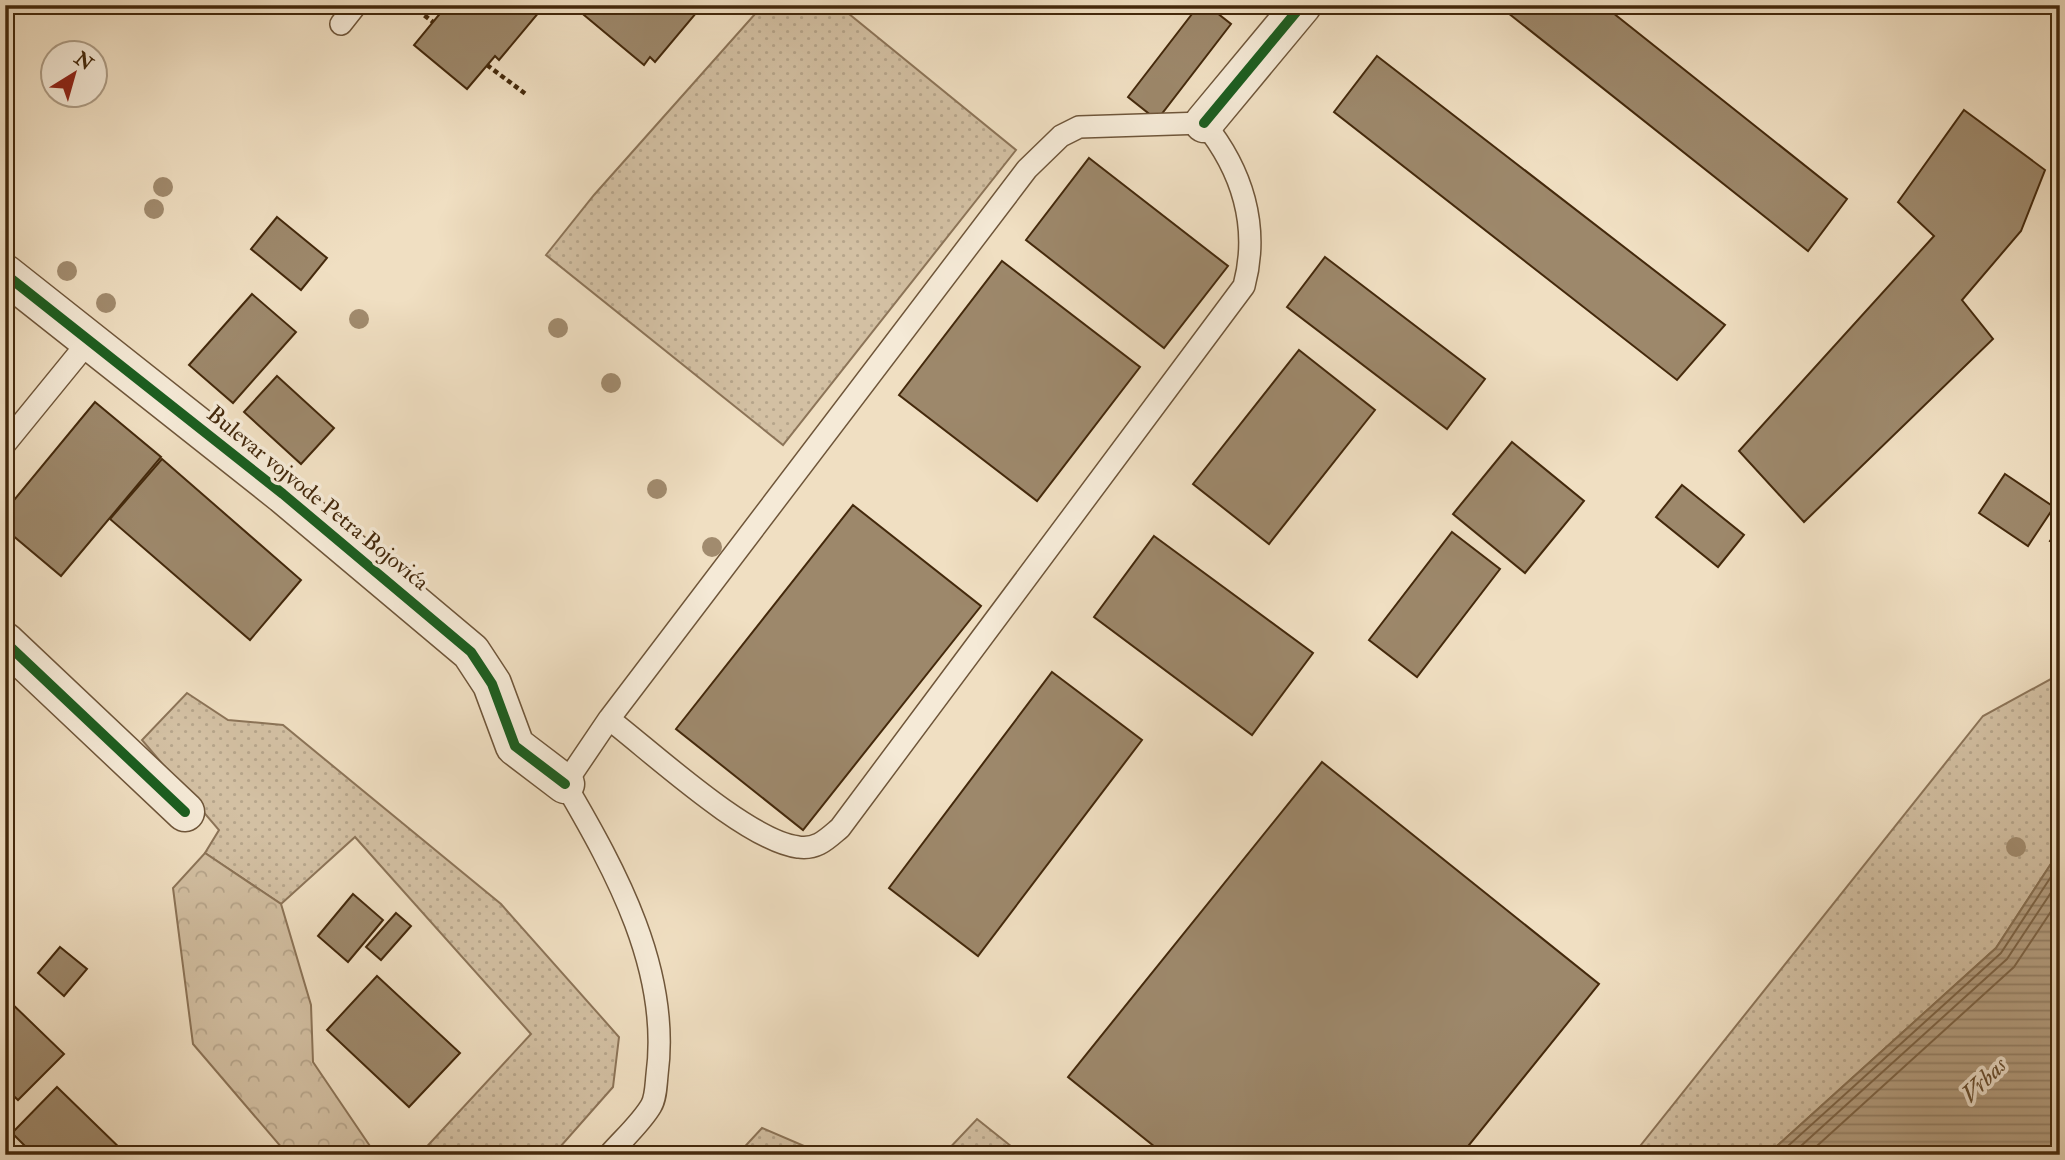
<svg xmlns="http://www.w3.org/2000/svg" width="2065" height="1160" font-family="'IM FELL Double Pica',serif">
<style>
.grass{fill:url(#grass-dots);stroke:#8c7458;stroke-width:2}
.forest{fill:url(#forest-crowns);stroke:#8c7458;stroke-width:2}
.water{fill:url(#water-rules);stroke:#887154;stroke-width:2}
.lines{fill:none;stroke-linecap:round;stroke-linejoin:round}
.shore{stroke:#7d6548;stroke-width:2}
.building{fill:#9d886b;stroke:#44290c;stroke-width:2}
.service-casing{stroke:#6f563a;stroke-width:24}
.minor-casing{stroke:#6f563a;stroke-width:41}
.path{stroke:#44290c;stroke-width:4.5;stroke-dasharray:5 3.5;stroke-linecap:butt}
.service{stroke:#f5ead7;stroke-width:21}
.minor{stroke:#f5ead7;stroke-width:38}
.cycleway-casing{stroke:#f5ead7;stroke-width:15}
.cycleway{stroke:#1b5e20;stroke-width:10}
.tree{fill:#a18b6e}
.labels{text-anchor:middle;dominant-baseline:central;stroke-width:7;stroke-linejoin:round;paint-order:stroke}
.street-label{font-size:23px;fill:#44290c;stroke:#f5ead7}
.water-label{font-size:24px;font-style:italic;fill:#664d30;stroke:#f5ead7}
</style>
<defs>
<pattern id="grass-dots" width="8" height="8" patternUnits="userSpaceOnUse" patternTransform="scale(1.75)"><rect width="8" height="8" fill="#d3c0a3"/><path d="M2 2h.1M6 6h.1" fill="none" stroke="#b6a58b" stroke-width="1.8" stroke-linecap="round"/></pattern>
<pattern id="forest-crowns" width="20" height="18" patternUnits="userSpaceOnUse" patternTransform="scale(1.75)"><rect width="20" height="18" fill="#d3c0a3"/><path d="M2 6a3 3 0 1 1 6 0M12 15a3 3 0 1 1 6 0" fill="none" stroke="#b6a58b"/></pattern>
<pattern id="water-rules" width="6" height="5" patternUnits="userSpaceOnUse" patternTransform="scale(1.75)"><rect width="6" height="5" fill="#b6a184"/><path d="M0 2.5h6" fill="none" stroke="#96836a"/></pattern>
</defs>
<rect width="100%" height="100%" fill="#f0dfc2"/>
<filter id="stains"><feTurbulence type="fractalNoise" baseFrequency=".00286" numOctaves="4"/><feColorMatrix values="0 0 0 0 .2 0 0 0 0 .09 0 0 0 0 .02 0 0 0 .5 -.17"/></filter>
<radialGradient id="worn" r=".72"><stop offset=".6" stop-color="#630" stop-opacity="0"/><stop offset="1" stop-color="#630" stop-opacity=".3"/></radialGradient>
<g class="grass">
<polygon points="763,5 838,5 1016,150 783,445 546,255 594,195"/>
<polygon points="2060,674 2060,850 1996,948 1767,1155 1633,1155 1983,716"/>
<polygon points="187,693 228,720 283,725 501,904 619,1037 613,1087 553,1155 419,1155 531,1034 355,837 281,904 205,853 219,830 142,740"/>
<polygon points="977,1119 1022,1155 943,1155"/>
<polygon points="762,1128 825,1155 737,1155"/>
</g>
<polygon class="forest" points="205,853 281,904 311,1005 313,1062 376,1155 288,1155 193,1044 173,888"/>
<polygon class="water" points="2060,850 2060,1149 2051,1155 1767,1155 1996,948"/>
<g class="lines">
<g class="shore">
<polyline points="1778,1155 2001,953 2060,863"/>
<polyline points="1791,1155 2007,959 2060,879"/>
<polyline points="1807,1155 2014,967 2060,898"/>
</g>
</g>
<g class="building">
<polygon points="447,5 545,5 499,60 495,56 467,89 414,45"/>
<polygon points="572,5 688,5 697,12 655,62 650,57 644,65"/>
<polygon points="1199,5 1207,5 1231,24 1157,120 1128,97"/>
<polygon points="1498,5 1603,5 1847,199 1808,251"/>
<polygon points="1377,56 1725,325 1677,380 1334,112"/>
<polygon points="1964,110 2045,170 2021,231 1962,300 1993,339 1804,522 1739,451 1934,236 1898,202"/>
<polygon points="1089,158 1228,266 1164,348 1026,240"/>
<polygon points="277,217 327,258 301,290 251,249"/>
<polygon points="1325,257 1485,379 1447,429 1287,307"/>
<polygon points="1002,261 1140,367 1037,501 899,395"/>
<polygon points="252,294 296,332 233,403 189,365"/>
<polygon points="1299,350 1375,410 1269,544 1193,484"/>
<polygon points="277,376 334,428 301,464 244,412"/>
<polygon points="95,402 161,457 61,576 5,529 5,511"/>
<polygon points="1512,442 1584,501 1525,573 1453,514"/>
<polygon points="162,459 301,580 250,640 110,519"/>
<polygon points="2005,474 2054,507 2028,546 1979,513"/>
<polygon points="1682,485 1744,535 1718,567 1656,517"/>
<polygon points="853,505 981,606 803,830 676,729"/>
<polygon points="2060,525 2060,546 2050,541"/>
<polygon points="1452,532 1500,569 1417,677 1369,640"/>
<polygon points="1154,536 1313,653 1252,735 1094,617"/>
<polygon points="1052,672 1142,740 978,956 889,888"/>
<polygon points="1322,762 1599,984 1461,1155 1165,1155 1068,1077"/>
<polygon points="353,894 383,920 348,962 318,936"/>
<polygon points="396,913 411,926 381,960 366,947"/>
<polygon points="60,947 87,969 64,996 38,973"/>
<polygon points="377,976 460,1053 409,1107 327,1030"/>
<polygon points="5,997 64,1054 18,1100 5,1088"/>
<polygon points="57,1087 127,1155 34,1155 12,1133"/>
</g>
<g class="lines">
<g class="service-casing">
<g id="service">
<polyline points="341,24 356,5"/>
<polyline points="5,444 89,341"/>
<path d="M609 719C652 752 748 841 798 847 817 850 827 839 840 828L1244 286C1260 226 1242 170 1204 123L1079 127 1061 136 1027 169 609 719 565 784C616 871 671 971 657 1075 656 1084 656 1098 651 1106 641 1123 623 1139 609 1155"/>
</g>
</g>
<g class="minor-casing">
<g id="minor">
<polyline points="1204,123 1302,5"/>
<polyline points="5,274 283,494 471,652 492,684 515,746 565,784"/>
<polyline points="5,642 185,812"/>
</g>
</g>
<g class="path">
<polyline points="411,5 433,22"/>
<polyline points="487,65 527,95"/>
</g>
<use href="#service" class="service"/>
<use href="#minor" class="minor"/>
<g class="cycleway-casing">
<g id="cycleway">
<polyline points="1204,123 1302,5"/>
<polyline points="5,274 283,494 471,652 492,684 515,746 565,784"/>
<polyline points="5,642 185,812"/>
</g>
</g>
<use href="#cycleway" class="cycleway"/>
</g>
<g class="tree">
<circle cx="163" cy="187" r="10"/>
<circle cx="154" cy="209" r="10"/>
<circle cx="67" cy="271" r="10"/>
<circle cx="106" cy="303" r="10"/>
<circle cx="359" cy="319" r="10"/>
<circle cx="558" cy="328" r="10"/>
<circle cx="611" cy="383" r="10"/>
<circle cx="657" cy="489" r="10"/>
<circle cx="712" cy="547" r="10"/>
<circle cx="2016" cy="847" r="10"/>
</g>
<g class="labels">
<g class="street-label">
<text transform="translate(318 498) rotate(39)">Bulevar vojvode Petra Bojovića</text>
</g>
<g class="water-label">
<text transform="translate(1984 1080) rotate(-45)">Vrbas</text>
</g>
</g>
<rect width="2065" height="1160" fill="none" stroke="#f0dfc2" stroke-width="28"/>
<rect x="7" y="7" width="2051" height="1146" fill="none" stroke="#44290c" stroke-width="3.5"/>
<rect x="14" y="14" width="2037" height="1132" fill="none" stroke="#44290c" stroke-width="2"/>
<g transform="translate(74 74) rotate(37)"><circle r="33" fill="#f5ead7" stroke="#ae9d86" stroke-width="2"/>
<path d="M0-5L12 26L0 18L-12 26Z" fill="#8f2418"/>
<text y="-10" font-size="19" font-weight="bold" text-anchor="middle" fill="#44290c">N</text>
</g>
<rect width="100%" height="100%" filter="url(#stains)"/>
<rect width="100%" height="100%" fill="url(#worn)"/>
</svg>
